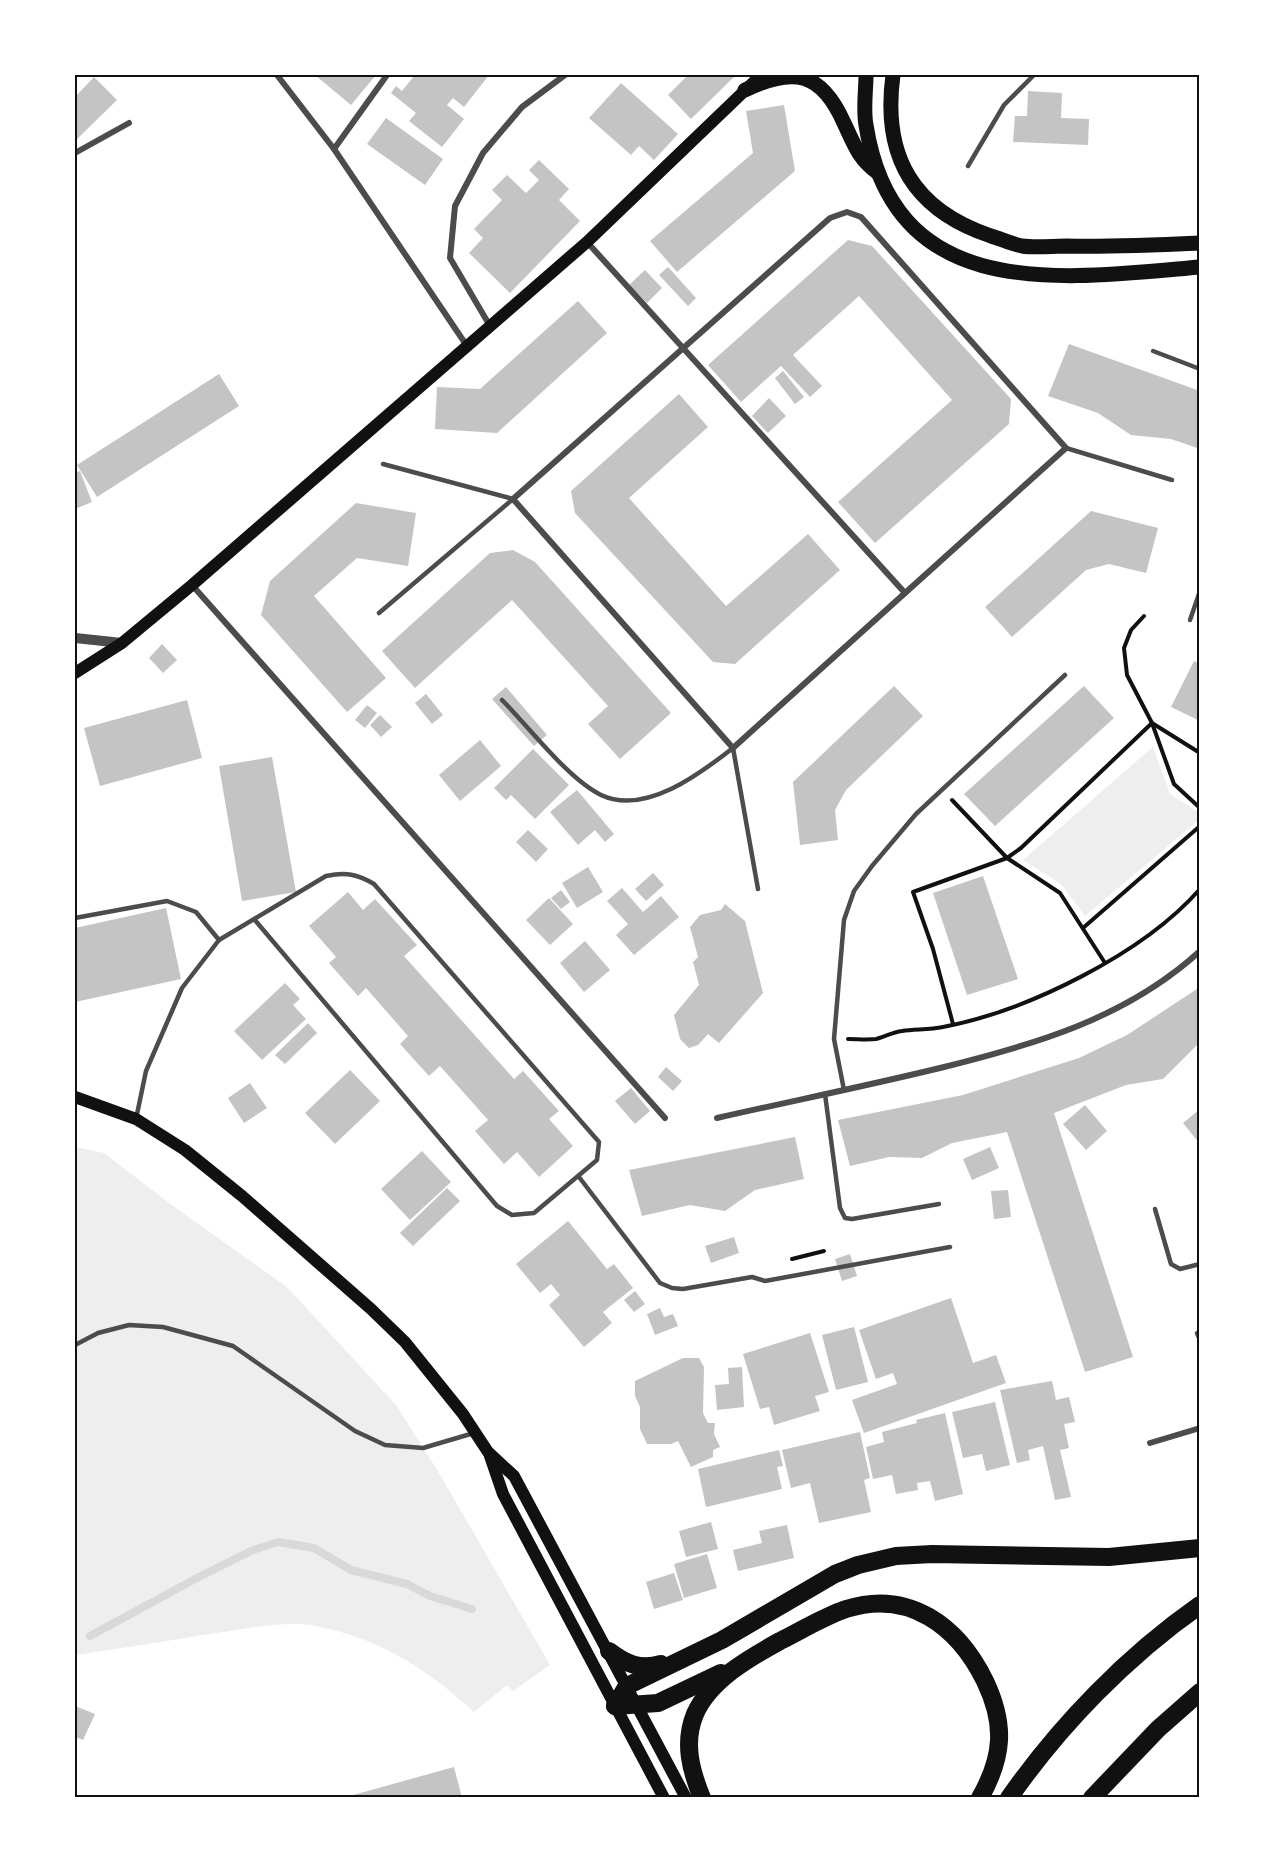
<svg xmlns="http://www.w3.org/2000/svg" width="1275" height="1873" font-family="'Nunito Sans',sans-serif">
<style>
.green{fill:#eee}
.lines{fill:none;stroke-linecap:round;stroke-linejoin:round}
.stream{stroke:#d9d9d9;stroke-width:8}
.building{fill:#c4c4c4}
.path{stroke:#111;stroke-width:4}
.service{stroke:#4c4c4c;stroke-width:4.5}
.minor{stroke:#4c4c4c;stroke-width:6}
.tertiary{stroke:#4c4c4c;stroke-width:10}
.secondary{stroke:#111;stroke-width:12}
.primary{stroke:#111;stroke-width:15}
.motorway{stroke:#111;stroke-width:18}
.neatline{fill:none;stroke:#111;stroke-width:2}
</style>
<rect width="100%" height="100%" fill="#fff"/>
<g class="green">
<polygon points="1153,747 1170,794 1200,813 1200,819 1085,916 1061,884 1023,860"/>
<path d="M75 1147 104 1153 173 1206 287 1287 396 1405 439 1473 550 1665 513 1691 507 1685 474 1712C427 1669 379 1638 316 1626 284 1620 247 1629 215 1633 169 1641 122 1648 75 1655Z"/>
</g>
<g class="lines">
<polyline class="stream" points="90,1636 195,1579 253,1550 278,1542 314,1548 351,1570 407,1584 430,1596 472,1609"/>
</g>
<g class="building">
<polygon points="315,75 376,75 351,105"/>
<polygon points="415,75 489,75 464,107 453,98 447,105 464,119 442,147 409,121 416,113 391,93 396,86 402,91"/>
<polygon points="688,75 736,75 691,119 668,95"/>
<polygon points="94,77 117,100 75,141 75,97"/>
<polygon points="621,83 678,134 654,160 639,146 631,155 589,118"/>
<polygon points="1028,91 1062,93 1061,118 1089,119 1088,145 1013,142 1015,116 1027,116"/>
<polygon points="784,105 795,171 677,272 650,241 753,153 746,111"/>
<polygon points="386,118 443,159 425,185 367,144"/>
<polygon points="539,160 569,189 559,200 580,221 510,293 469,253 483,238 474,229 502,200 492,190 507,175 526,193 539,180 529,170"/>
<polygon points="848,240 872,246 1011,399 1009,424 875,543 838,502 952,400 859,296 793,355 822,386 810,397 781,366 741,402 708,365"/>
<polygon points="668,267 696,298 688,306 659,275"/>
<polygon points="645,270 662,288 647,303 629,285"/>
<polygon points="578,301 607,333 497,433 435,429 437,387 480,389"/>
<polygon points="1069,344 1200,391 1200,449 1171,439 1131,435 1098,413 1048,396"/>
<polygon points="783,371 804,397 795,404 775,378"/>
<polygon points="219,374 239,406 97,497 77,465"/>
<polygon points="679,394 708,427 629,498 726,606 808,534 840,570 735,664 713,662 575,513 571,491"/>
<polygon points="769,398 786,416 768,433 752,416"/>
<polygon points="80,471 92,502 75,509 75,473"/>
<polygon points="356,503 416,513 408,566 357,558 314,596 386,678 347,712 261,615 270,581"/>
<polygon points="1091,511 1158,528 1146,573 1109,564 1086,570 1012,637 985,607"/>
<polygon points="513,550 535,562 671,713 620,759 588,724 608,706 512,600 415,688 382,651 490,553"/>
<polygon points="162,644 177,660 163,673 149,658"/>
<polygon points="1194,661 1200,664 1200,721 1171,707"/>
<polygon points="894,686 923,716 846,790 835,810 838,840 800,845 793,782"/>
<polygon points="1084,686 1114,718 995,826 964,794"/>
<polygon points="506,687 547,735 534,746 492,699"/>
<polygon points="426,694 443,715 432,724 415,703"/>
<polygon points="187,700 202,758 100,786 84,728"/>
<polygon points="367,705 377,713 365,728 355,720"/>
<polygon points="380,715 392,727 381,737 370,725"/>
<polygon points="480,740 501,766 460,801 439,775"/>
<polygon points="533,749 569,785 535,819 511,795 506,800 494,788"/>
<polygon points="272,757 296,892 242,901 219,766"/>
<polygon points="577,790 614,834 605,842 595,830 578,845 550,812"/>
<polygon points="528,830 548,849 536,862 516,842"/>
<polygon points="588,867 603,892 577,908 562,883"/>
<polygon points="653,873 664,885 646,901 635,889"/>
<polygon points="983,876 1018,979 967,995 933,893"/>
<polygon points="622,888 643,912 661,896 679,917 634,955 616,935 628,924 607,901"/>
<polygon points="561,890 570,902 561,909 551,898"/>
<polygon points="348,892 363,910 375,899 417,945 404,956 514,1079 523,1071 559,1111 549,1119 573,1146 539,1177 517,1152 504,1164 475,1131 488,1120 440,1066 429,1076 400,1044 408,1036 366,988 358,996 329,963 336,957 309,926"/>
<polygon points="549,898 573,924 550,945 526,920"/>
<polygon points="725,904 745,921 763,993 719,1043 708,1034 698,1045 689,1048 680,1039 674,1015 699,985 693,962 698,957 690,927 700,915 721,910"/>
<polygon points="166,908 181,979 75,1002 75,928"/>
<polygon points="585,941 610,970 584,992 560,963"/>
<polygon points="285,983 300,999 293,1005 306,1019 262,1060 234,1031"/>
<polygon points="1200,987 1200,1042 1163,1079 1126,1085 1054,1113 1133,1357 1085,1372 1007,1132 952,1143 922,1158 889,1157 850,1166 838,1120 963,1095 1079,1058 1127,1035"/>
<polygon points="308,1023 317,1033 285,1064 275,1055"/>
<polygon points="666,1067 682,1081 673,1091 658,1077"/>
<polygon points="350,1070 380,1101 335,1144 305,1113"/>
<polygon points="250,1083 267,1108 244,1123 228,1098"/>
<polygon points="631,1088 650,1111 635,1124 615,1101"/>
<polygon points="1085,1105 1107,1131 1086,1150 1063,1124"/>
<polygon points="1200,1109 1200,1144 1183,1123"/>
<polygon points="795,1137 804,1179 755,1190 725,1211 690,1205 642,1216 629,1170"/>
<polygon points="990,1147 999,1168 972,1180 963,1159"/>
<polygon points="422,1151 451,1182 410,1220 381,1189"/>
<polygon points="447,1188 460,1201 413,1246 400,1233"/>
<polygon points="1008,1190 1011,1217 994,1219 991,1191"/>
<polygon points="568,1221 607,1269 614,1264 633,1288 603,1312 612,1323 584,1347 549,1305 560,1295 551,1284 540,1293 516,1264"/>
<polygon points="734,1237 739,1253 711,1263 705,1246"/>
<polygon points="850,1254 857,1276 842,1281 835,1259"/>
<polygon points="635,1291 645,1304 634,1312 624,1300"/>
<polygon points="951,1298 973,1363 996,1355 1006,1383 864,1433 852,1400 897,1384 893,1373 876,1379 859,1330"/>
<polygon points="660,1308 664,1317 673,1314 678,1326 655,1335 647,1314"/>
<polygon points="854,1327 868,1382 836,1390 822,1335"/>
<polygon points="810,1333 829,1392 815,1396 820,1411 774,1425 769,1407 760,1409 743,1354"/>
<polygon points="683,1358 699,1358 704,1367 703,1413 708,1423 715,1423 714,1434 720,1447 713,1450 713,1457 691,1467 678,1441 671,1444 647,1444 640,1429 640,1407 635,1396 635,1381"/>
<polygon points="742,1367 744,1407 717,1410 715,1385 729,1384 728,1368"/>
<polygon points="1052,1381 1056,1400 1069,1397 1075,1422 1064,1424 1069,1448 1060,1450 1071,1497 1055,1500 1043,1446 1028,1450 1030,1460 1017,1463 1000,1390"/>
<polygon points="995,1402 1010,1465 986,1471 982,1454 963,1458 952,1412"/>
<polygon points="945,1413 963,1494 935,1501 930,1481 917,1483 918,1490 896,1494 892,1475 873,1479 866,1447 884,1442 882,1432 917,1423 916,1420"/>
<polygon points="860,1432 870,1478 864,1480 871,1512 819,1523 810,1483 791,1488 782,1450"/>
<polygon points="779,1450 783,1466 777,1467 782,1489 706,1507 698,1469"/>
<polygon points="711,1522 718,1549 686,1557 679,1531"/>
<polygon points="787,1525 794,1558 738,1571 733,1550 762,1543 759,1531"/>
<polygon points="707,1554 717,1588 684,1598 674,1564"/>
<polygon points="674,1573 683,1600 654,1609 646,1582"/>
<polygon points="75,1706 95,1714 83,1740 75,1737"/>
<polygon points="454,1767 462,1798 346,1798 346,1797"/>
</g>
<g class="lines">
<g class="path">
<polyline points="1144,616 1131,630 1124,648 1127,675 1152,723 1174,784 1200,808"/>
<polyline points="952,800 1007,858 1060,893 1105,963"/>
<polyline points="1083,928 1200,826"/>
<polyline points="953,1024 933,949 913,892 1007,858 1021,848 1152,723 1200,753"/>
<path d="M848 1039C857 1039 867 1040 876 1039 884 1037 893 1032 902 1031 915 1029 929 1030 943 1027 1027 1011 1143 954 1200 889"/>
<polyline points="792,1259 824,1251"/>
</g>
<g class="service">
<polyline points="968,166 1004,105 1034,75"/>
<polyline points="1153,351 1200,369"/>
<polyline points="1066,448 1172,480"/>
<polyline points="379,613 513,499 383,464"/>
<polyline points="1190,620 1200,591"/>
<path d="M502 700C529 727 568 779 601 795 645 816 701 773 733 748L758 889"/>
<polyline points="75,918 167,901 196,912 219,940"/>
<polyline points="844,1090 834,1039 844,920 854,891 872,866 916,814 1065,675"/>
<polyline points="825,1094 840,1208 845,1218 852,1219 939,1204"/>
<path d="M136 1119 146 1071 182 988 219 940 326 876C346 872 357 874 374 884L599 1142 597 1160 534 1213 512 1215 497 1206 254 919"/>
<polyline points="579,1177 660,1283 672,1288 683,1289 752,1277 765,1281 950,1247"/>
<polyline points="1155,1209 1171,1264 1180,1269 1200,1264"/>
<polyline points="1197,1333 1200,1340"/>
<polyline points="75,1345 98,1333 129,1325 163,1327 233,1346 355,1431 385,1445 423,1448 474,1433"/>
</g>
<g class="minor">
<polyline points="277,75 334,149 467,346"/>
<polyline points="334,149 387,75"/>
<polyline points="75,153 129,123"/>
<polygon points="847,212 861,217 1066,448 733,748 513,499 830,218"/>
<polyline points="587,242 905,593"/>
<polyline points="490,326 450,258 455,206 483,153 522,107 565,75"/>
<polyline points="192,585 665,1118"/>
<path d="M717 1118C792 1101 866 1086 940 1068 1034 1045 1127 1018 1200 951"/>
<polyline points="1150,1443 1200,1428"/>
</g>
<polyline class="tertiary" points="75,638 122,643"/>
<g class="secondary">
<polyline points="75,673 122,643 192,585 587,242 761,75"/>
<polyline points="75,1097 136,1119 185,1150 242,1196 371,1309 405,1342 463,1414 488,1452 514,1476 686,1798"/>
<polyline points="490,1456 503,1494 664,1798"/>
</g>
<g class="primary">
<path d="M866 75C866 91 863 109 866 125 894 305 1063 279 1200 267"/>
<path d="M893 75C882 156 913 210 991 236 1001 239 1012 244 1022 246 1036 248 1053 246 1067 246 1112 247 1156 245 1200 243"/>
<path d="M745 90C793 67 821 71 844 123 854 144 858 158 877 172"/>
</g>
<g class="motorway">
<path d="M609 1651C626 1664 640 1670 661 1664"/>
<polyline points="615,1706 627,1686 722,1640 835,1574 858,1565 896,1556 932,1554 1109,1557 1200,1548"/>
<polyline points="615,1706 658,1703 721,1673"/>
<path d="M702 1798C691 1771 683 1743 695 1714 710 1680 749 1658 780 1641 802 1630 823 1617 846 1609 909 1589 958 1626 985 1681 1006 1725 1003 1757 980 1798"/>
<path d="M1009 1798C1060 1725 1127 1656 1200 1605"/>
<polyline points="1092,1798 1158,1729 1200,1692"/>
</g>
</g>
<rect width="1275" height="1873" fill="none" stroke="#ffffff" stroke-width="153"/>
<rect x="76" y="76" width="1122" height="1720" class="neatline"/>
</svg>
